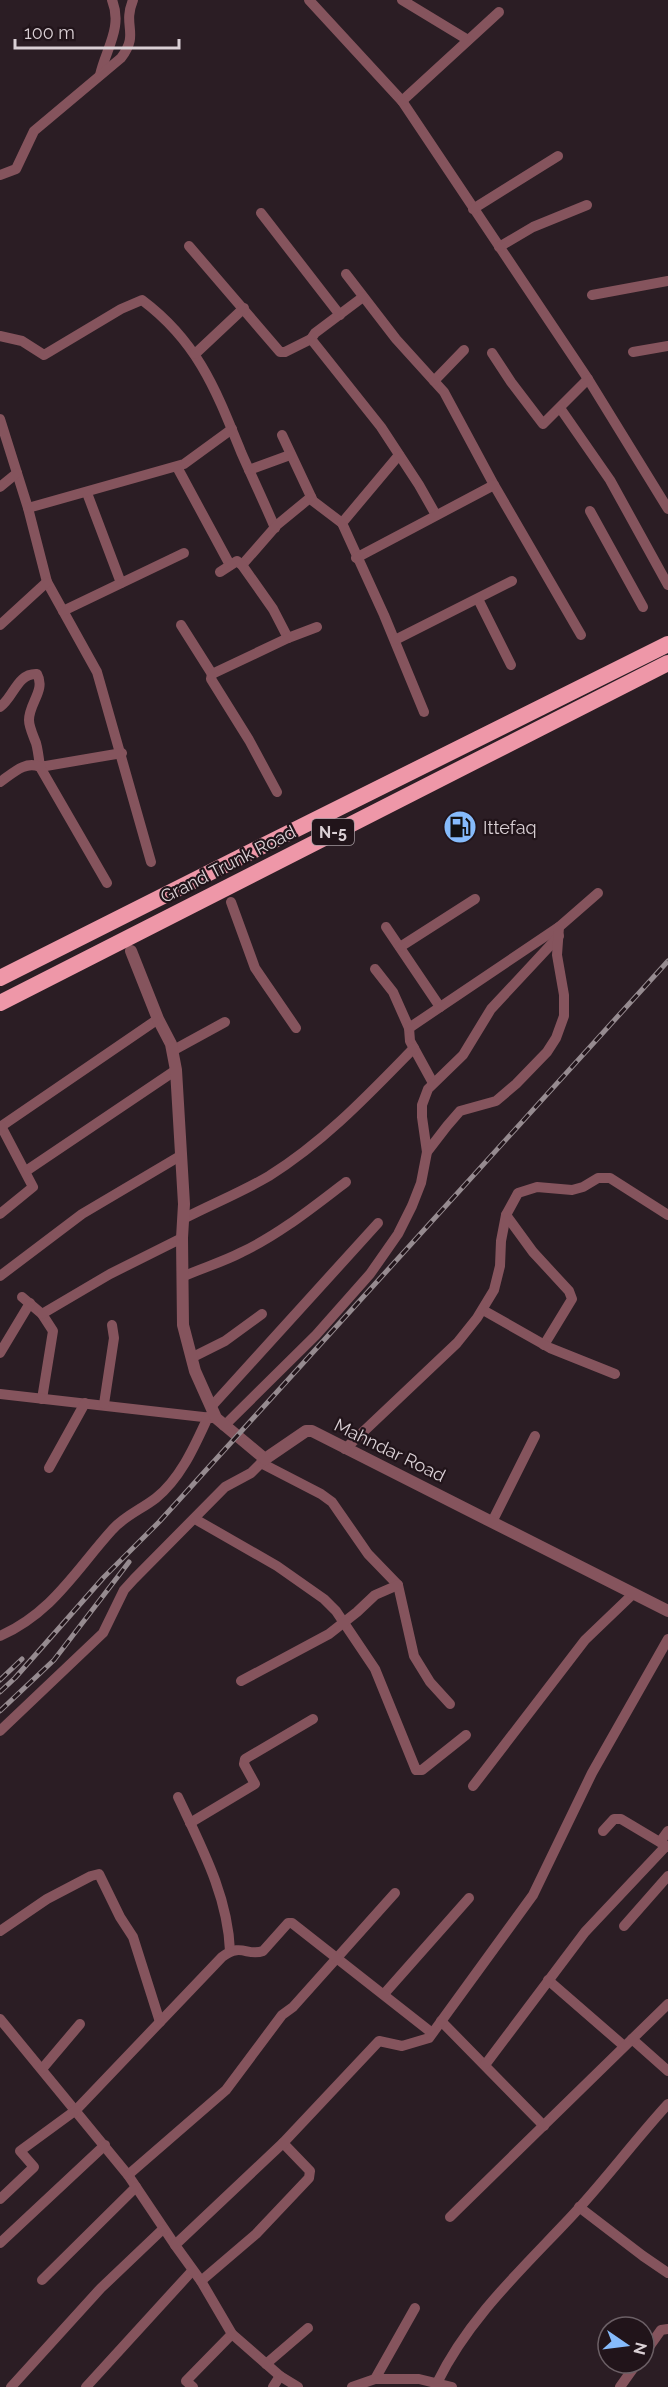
<svg xmlns="http://www.w3.org/2000/svg" width="668" height="2387" font-family="Raleway,sans-serif">
<style>
.lines{fill:none;stroke-linecap:round;stroke-linejoin:round}
.minor{stroke:#85545d;stroke-width:10}
.tertiary{stroke:#85545d;stroke-width:12}
.trunk{stroke:#ee97a8;stroke-width:16}
.rail-casing{stroke:#968b90;stroke-width:5}
.rail{stroke:#21141a;stroke-width:3;stroke-dasharray:9;stroke-linecap:butt}
.labels{text-anchor:middle;dominant-baseline:central;stroke-width:4.5;stroke-linejoin:round;paint-order:stroke}
.shield{fill:#21141a;stroke:#a2989d;stroke-width:1.5}
.shield-label{font-size:16px;font-weight:bold;fill:#dad0d5}
.poi-label{font-size:18px;fill:#dad0d5;stroke:#21141a;text-anchor:start}
.street-label{font-size:18px;fill:#dad0d5;stroke:#21141a}
</style>
<rect width="100%" height="100%" fill="#2b1d24"/>
<g class="lines">
<g class="minor">
<polyline points="309,0 402,101 588,379 668,509"/>
<polyline points="402,0 468,40"/>
<path d="M100 75C106 49 123 27 112 0"/>
<polyline points="402,101 499,12"/>
<path d="M0 175 16 169 34 131 121 58C140 33 122 27 133 0"/>
<polyline points="473,209 558,156"/>
<polyline points="261,213 340,315"/>
<polyline points="189,246 280,352 285,352 311,339"/>
<polyline points="499,247 533,227 587,205"/>
<polyline points="346,274 396,339 444,392 494,485 581,635"/>
<polyline points="592,295 668,281"/>
<polyline points="363,297 315,333 311,339 381,427 419,485 436,515"/>
<path d="M0 336 22 341 44 355 121 309 142 300C198 342 216 390 241 452 252 477 264 502 275 528"/>
<polyline points="633,352 668,346"/>
<polyline points="492,353 511,382 543,424 588,379"/>
<polyline points="195,354 244,308"/>
<polyline points="434,381 464,350"/>
<polyline points="560,408 610,480 668,585"/>
<polyline points="0,419 28,508 47,582 97,672 151,862"/>
<polyline points="282,435 313,501 342,523"/>
<polyline points="399,455 342,523 384,615 424,712"/>
<polyline points="177,467 230,565"/>
<polyline points="249,470 290,455"/>
<polyline points="0,487 17,473"/>
<polyline points="87,493 121,583"/>
<polyline points="28,508 184,464 232,429"/>
<polyline points="590,511 643,607"/>
<polyline points="356,558 494,485"/>
<polyline points="242,565 277,525 311,497"/>
<polyline points="220,572 237,561 242,565 273,609 288,638"/>
<polyline points="478,599 511,665"/>
<polyline points="63,611 184,553"/>
<polyline points="0,625 47,582"/>
<polyline points="181,625 212,674"/>
<polyline points="395,640 512,581"/>
<path d="M0 707C14 697 17 673 37 674 46 690 29 703 29 720 29 727 33 735 36 743 38 750 39 759 40 767L122 753"/>
<path d="M0 782C12 774 25 760 40 767L107 883"/>
<polyline points="277,792 249,740 211,679 212,674 288,638 317,627"/>
<polyline points="231,902 255,968 296,1028"/>
<polyline points="386,927 440,1007"/>
<polyline points="400,947 475,899"/>
<polyline points="375,969 393,992 409,1028 410,1041 433,1083"/>
<polyline points="409,1028 559,927"/>
<polyline points="172,1051 225,1022"/>
<polyline points="0,1127 158,1019"/>
<polyline points="427,1152 422,1117 422,1105 428,1089 463,1055 491,1009 559,936"/>
<polyline points="26,1171 176,1070"/>
<polyline points="0,1214 33,1187 1,1126"/>
<polyline points="506,1215 533,1252 569,1291 572,1299 544,1345"/>
<path d="M183 1219C212 1204 242 1192 269 1176 325 1141 369 1094 414 1048"/>
<polyline points="0,1276 82,1214 180,1156"/>
<path d="M182 1277C202 1268 223 1262 242 1252 280 1234 313 1207 346 1182"/>
<polyline points="22,1297 42,1314 53,1331 42,1399"/>
<polyline points="483,1310 550,1348 615,1374"/>
<polyline points="42,1314 110,1274 182,1238"/>
<polyline points="0,1353 30,1303"/>
<polyline points="191,1358 225,1341 262,1314"/>
<polyline points="0,1394 212,1418"/>
<polyline points="104,1404 114,1338 112,1325"/>
<polyline points="211,1407 378,1223"/>
<polyline points="224,1426 316,1335 370,1274 398,1234 412,1206 421,1183 427,1152 447,1126 460,1111 496,1101 516,1084 547,1052 556,1038 564,1016 564,995 557,955 559,927 598,893"/>
<polyline points="345,1449 457,1343 477,1318 494,1290 500,1266 501,1241 506,1215 518,1193 537,1187 572,1190 583,1187 598,1178 610,1178 668,1215"/>
<polyline points="261,1463 321,1494 332,1502 368,1554 398,1585 414,1656 430,1682 450,1704"/>
<polyline points="49,1468 85,1403"/>
<polyline points="195,1519 277,1566 324,1599 336,1611 375,1669 416,1770 422,1770 466,1735"/>
<polyline points="492,1522 535,1436"/>
<path d="M0 1636C53 1612 75 1571 112 1530 124 1516 142 1509 156 1498 181 1478 195 1445 208 1417"/>
<polyline points="241,1681 329,1634 357,1612 375,1595 398,1585"/>
<polyline points="0,1731 103,1633 124,1590 134,1579 225,1487 251,1473 265,1459"/>
<polyline points="473,1786 585,1640 633,1594"/>
<path d="M178 1797C201 1846 228 1896 230 1951"/>
<polyline points="190,1823 255,1784 244,1764 245,1759 313,1719"/>
<polyline points="603,1831 614,1819 621,1819 668,1847"/>
<polyline points="660,1842 668,1831"/>
<polyline points="624,1926 668,1876"/>
<polyline points="0,1931 47,1899 91,1876 99,1874 120,1917 133,1937 160,2022"/>
<polyline points="548,1980 624,2046"/>
<polyline points="384,1994 469,1898"/>
<polyline points="0,2019 128,2175 175,2245"/>
<polyline points="441,2021 544,2126"/>
<polyline points="632,2039 668,2071"/>
<polyline points="485,2065 585,1932 666,1846"/>
<polyline points="42,2069 80,2024"/>
<polyline points="128,2175 226,2090 282,2015 293,2007 395,1893"/>
<path d="M0 2199 34 2167 20 2151 76 2110 222 1957C242 1942 247 1957 263 1951L288 1923H292L432 2033"/>
<polyline points="579,2207 643,2256 668,2273"/>
<polyline points="450,2217 668,2004"/>
<polyline points="0,2243 105,2145"/>
<polyline points="42,2280 136,2187"/>
<polyline points="201,2281 256,2234 309,2178 310,2171 283,2143"/>
<polyline points="644,2354 661,2330 668,2329"/>
<polyline points="266,2364 308,2328"/>
<polyline points="375,2379 415,2308"/>
<path d="M437 2383C468 2319 521 2270 569 2219 604 2182 634 2141 668 2104"/>
<polyline points="11,2387 101,2288 163,2229"/>
<polyline points="86,2387 192,2271"/>
<polyline points="193,2387 186,2381 232,2334"/>
<polyline points="273,2387 280,2376"/>
<polyline points="298,2387 280,2376 232,2334 201,2281 175,2245 283,2143 379,2041 402,2046 429,2038 533,1895 592,1773 668,1639"/>
<polyline points="352,2387 375,2379 419,2379 452,2387"/>
<polyline points="620,2387 637,2363"/>
</g>
<polyline class="tertiary" points="131,951 158,1019 171,1044 176,1070 184,1204 182,1238 183,1325 195,1371 216,1418 265,1459 306,1431 312,1431 668,1611"/>
<g class="trunk">
<path d="M0 978C222 865 445 756 668 644"/>
<polyline points="0,1003 668,663"/>
</g>
<g class="rail-casing">
<g id="rail">
<polyline points="0,1680 22,1659"/>
<polyline points="0,1692 15,1678 104,1577 159,1522 668,961"/>
<polyline points="0,1711 54,1660 129,1562"/>
</g>
</g>
<use href="#rail" class="rail"/>
</g>
<defs>
<g id="fuel-disc" transform="scale(1.725)"><circle r="9.5" fill="#86bbfb" stroke="#21141a"/><path d="M-5.5-6h7V0h2V4h1.3V-2.5L3-4.5l.8-.8L6-3V5H2.5V1h-1V6h-7ZM-4.2-4.7v3.2H.2V-4.7Z" fill="#111"/></g>
</defs>
<g fill-rule="evenodd">
<use href="#fuel-disc" x="460" y="827"/>
</g>
<g class="labels">
<rect class="shield" x="312" y="819" width="42" height="26" rx="4.5"/>
<g class="shield-label">
<text x="333" y="832">N-5</text>
</g>
<g class="poi-label">
<text x="483" y="827">Ittefaq</text>
</g>
<g class="street-label">
<text transform="translate(228 864) rotate(-27)">Grand Trunk Road</text>
<text transform="translate(390 1450) rotate(26)">Mahndar Road</text>
</g>
</g>
<g transform="translate(626 2345) rotate(104)"><circle r="28" fill="#21141a" stroke="#6b5f65" stroke-width="1.5"/>
<path d="M0-4.5L10 22L0 15L-10 22Z" fill="#86bbfb"/>
<text y="-9" font-size="16" font-weight="bold" text-anchor="middle" fill="#dad0d5">N</text>
</g>
<path d="M15 39v9h164v-9" fill="none" stroke="#dad0d5" stroke-width="3"/>
<text x="24" y="39" font-size="18" fill="#dad0d5" stroke="#21141a" stroke-width="4.5" paint-order="stroke">100 m</text>
</svg>
